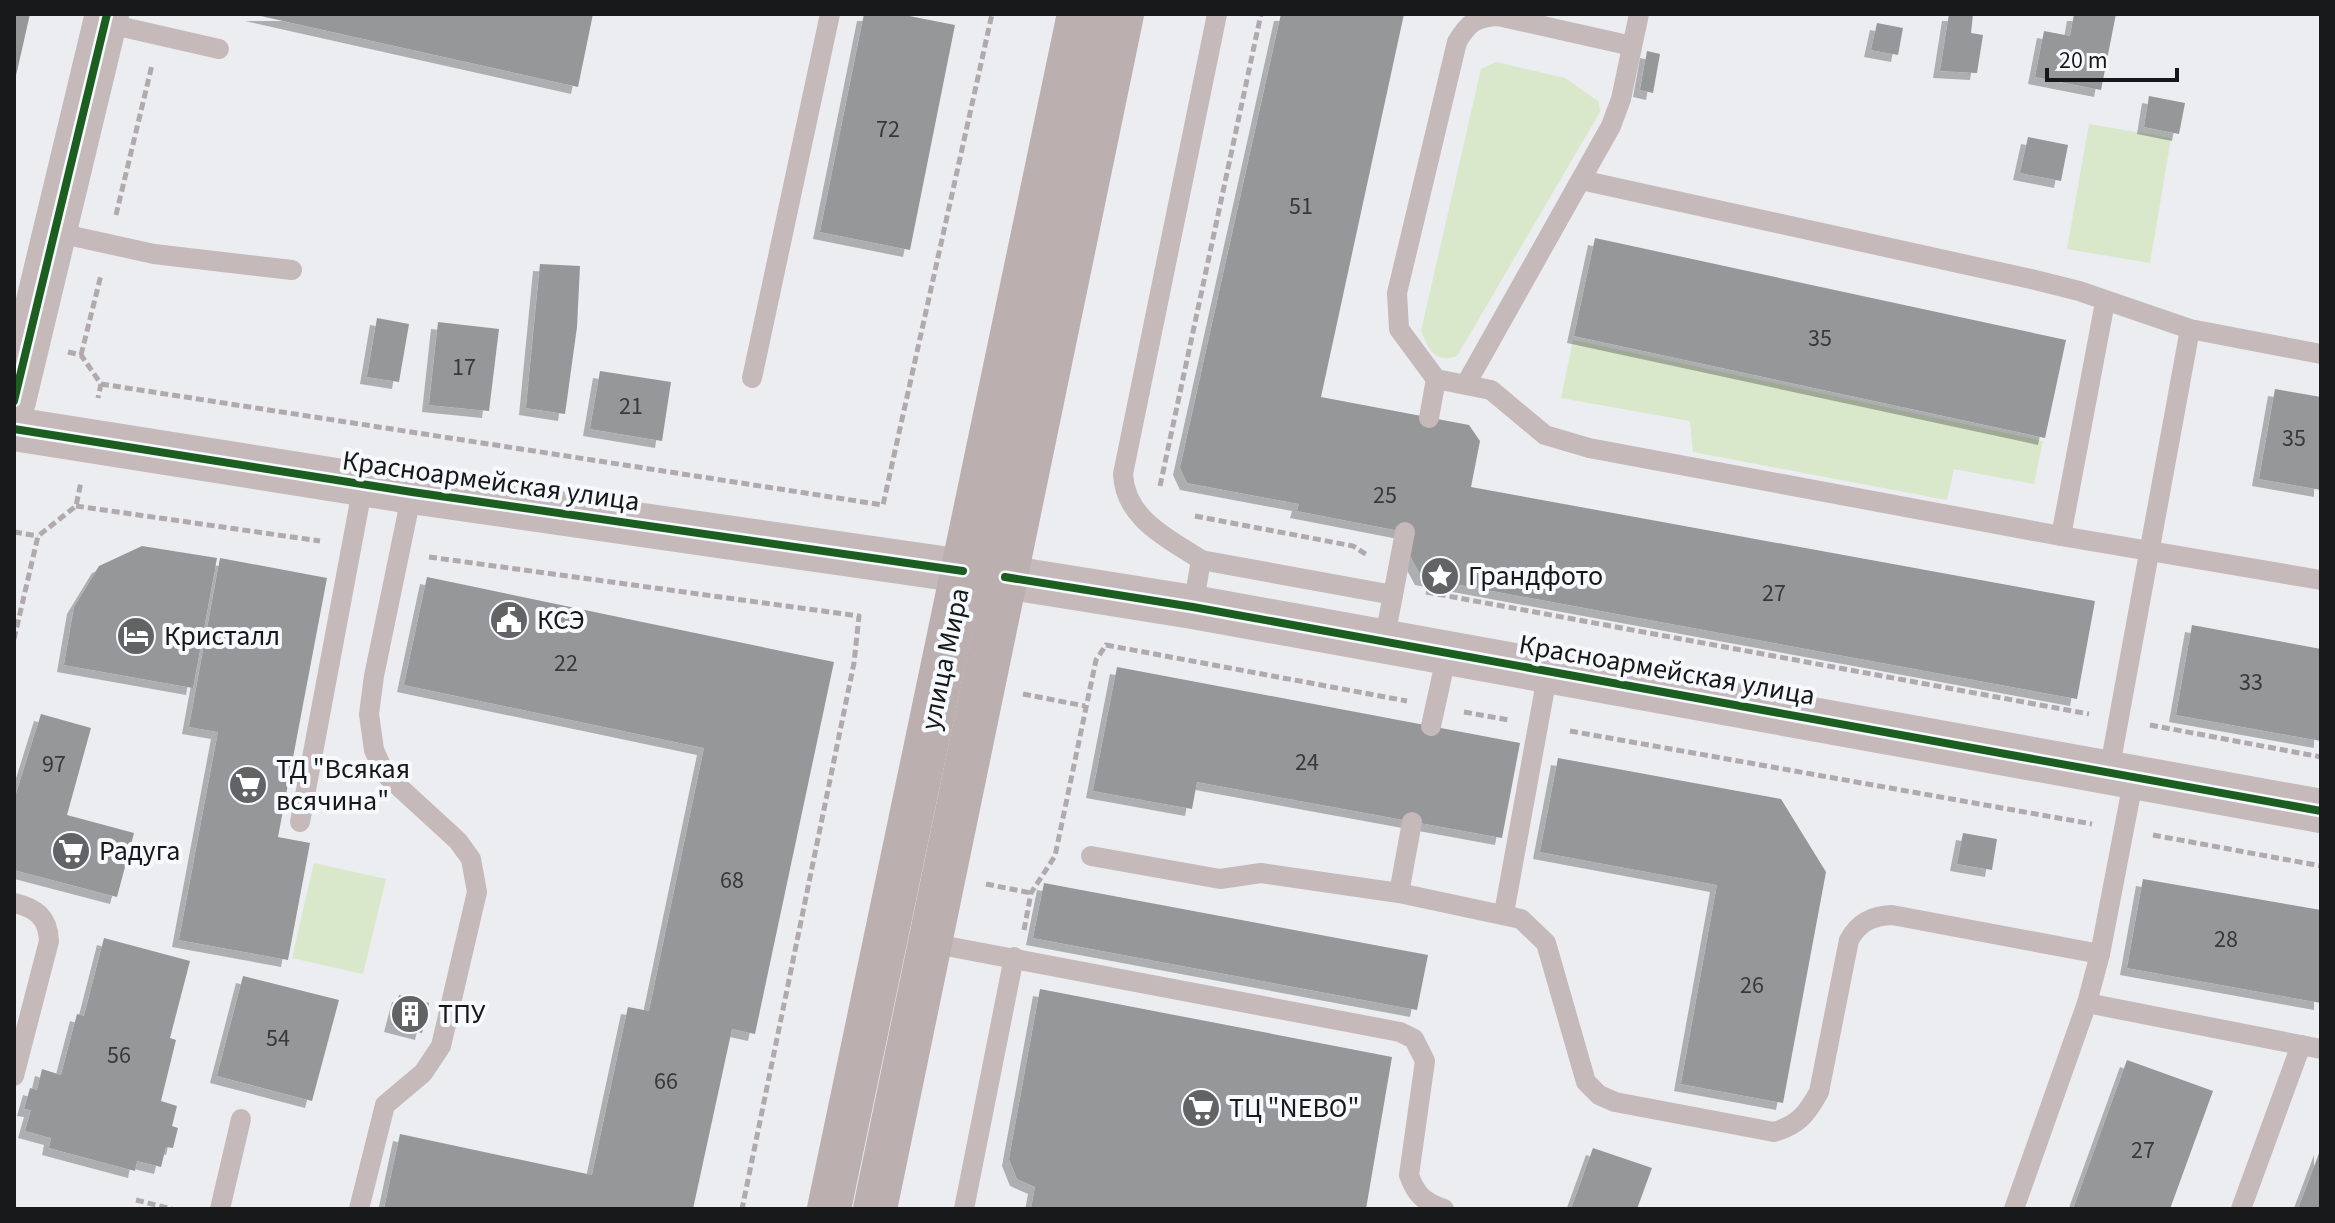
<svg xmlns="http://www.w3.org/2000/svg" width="2335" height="1223" font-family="'Source Sans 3',sans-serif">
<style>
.green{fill:#d9e7cb}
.building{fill:#969799;filter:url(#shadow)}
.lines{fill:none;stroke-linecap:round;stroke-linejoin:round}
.path{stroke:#b1aaac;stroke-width:5;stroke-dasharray:8 4;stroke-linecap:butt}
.service{stroke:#c5b9ba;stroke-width:20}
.tertiary{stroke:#c5b9ba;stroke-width:44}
.secondary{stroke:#bcafaf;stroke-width:44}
.cycleway-casing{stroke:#f6faff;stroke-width:13}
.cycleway{stroke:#1b5e20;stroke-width:8}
.labels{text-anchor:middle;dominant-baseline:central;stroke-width:8;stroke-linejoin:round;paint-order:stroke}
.number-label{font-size:24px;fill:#363839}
.street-label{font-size:28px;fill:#161819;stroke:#f6faff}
.poi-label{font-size:28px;fill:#161819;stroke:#f6faff;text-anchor:start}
</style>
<defs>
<filter id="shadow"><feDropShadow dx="-7" dy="7" stdDeviation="0" flood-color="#0004"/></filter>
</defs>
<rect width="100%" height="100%" fill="#ebedf0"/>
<g class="green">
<path d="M1496 62 1565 78 1599 102 1600 112 1457 356C1435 364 1429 350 1421 331L1481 69Z"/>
<polygon points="2089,124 2171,138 2150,263 2067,249"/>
<polygon points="1573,340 2043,441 2034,484 1954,469 1947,500 1693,452 1690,421 1561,398"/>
<polygon points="314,863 386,879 363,974 292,958"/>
</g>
<g class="building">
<polygon points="14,14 30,14 15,80 14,80"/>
<polygon points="252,14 593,14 578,87"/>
<polygon points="864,14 899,14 955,25 910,250 820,232"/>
<polygon points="1281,14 1404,14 1321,397 1469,425 1480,441 1471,487 2095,601 2077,699 1422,578 1409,554 1405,532 1297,511 1299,504 1187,483 1180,468"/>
<polygon points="1949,14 1973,14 1971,33 1983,35 1977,73 1940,71"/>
<polygon points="2074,14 2116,14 2101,90 2035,77 2044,31 2070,36"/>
<polygon points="1877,23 1903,28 1898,55 1871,50"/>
<polygon points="1647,51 1660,54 1653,93 1640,90"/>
<polygon points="2149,96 2185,103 2179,134 2144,127"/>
<polygon points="2028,137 2068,145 2061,181 2020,173"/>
<polygon points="1595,238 2066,340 2045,438 1574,336"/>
<polygon points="540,264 580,266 577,327 565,414 526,408"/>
<polygon points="377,318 409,324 399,382 367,377"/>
<polygon points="438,322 499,329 489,411 429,405"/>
<polygon points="600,371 671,382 662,441 590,429"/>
<polygon points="2275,389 2321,397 2321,490 2259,479"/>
<polygon points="142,546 217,558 193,688 64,665 74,607 99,566"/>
<polygon points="220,558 327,578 278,837 310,843 288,960 179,940 218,732 189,727"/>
<polygon points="427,577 834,662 755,1034 732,1029 693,1209 384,1209 400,1134 592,1175 628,1007 649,1011 704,748 404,685"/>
<polygon points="2192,625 2321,649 2321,741 2176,715"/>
<polygon points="1117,667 1520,743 1502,838 1197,782 1192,809 1093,791"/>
<polygon points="41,714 91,728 67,815 134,833 117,897 14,870 14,800"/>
<polygon points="1558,758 1781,799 1826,872 1783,1103 1681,1084 1717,885 1540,852"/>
<polygon points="1963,833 1997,839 1992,870 1957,864"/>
<polygon points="2143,879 2321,910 2321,1003 2127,968"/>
<polygon points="1044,883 1428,955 1417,1010 1033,938"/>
<polygon points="104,938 190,961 170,1038 176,1040 161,1101 177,1106 172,1126 178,1128 173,1148 166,1147 161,1167 137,1161 135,1171 49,1148 51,1138 25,1131 31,1110 24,1109 30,1088 37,1090 42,1069 61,1075 77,1014 84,1016"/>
<polygon points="243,976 339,1000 312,1101 217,1076"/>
<polygon points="1040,989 1392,1057 1366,1209 1031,1209 1035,1187 1017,1179 1009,1159"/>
<polygon points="399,995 429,1003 422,1033 391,1025"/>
<polygon points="2127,1060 2213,1091 2170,1209 2073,1209"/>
<polygon points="1593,1148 1652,1168 1637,1209 1571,1209"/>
<polygon points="2321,1148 2321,1209 2298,1209"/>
</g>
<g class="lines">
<g class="path">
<polyline points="116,215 152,65"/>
<polyline points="68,352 81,355 101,384 98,398"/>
<polyline points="81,355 101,275"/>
<polyline points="101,384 883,505 992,14"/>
<polyline points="1160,486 1261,14"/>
<polyline points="76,506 320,541"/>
<polyline points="1195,516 1353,546 1367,555"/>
<polyline points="14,532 38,536"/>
<polyline points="429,557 859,616 854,663 742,1209"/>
<polyline points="1426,592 2089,714"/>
<polyline points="14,639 38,536 76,506 81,482"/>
<polyline points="1023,694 1085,706"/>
<polyline points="1464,712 1509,720"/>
<polyline points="2150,725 2321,757"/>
<polyline points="1570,731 2092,824"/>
<polyline points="2153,835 2321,866"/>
<polyline points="986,884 1031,893"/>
<polyline points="1024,930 1031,893 1055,856 1096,660 1106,645 1407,701"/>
<polyline points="136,1200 172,1209"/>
</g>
<g class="service">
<polyline points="105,23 219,49"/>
<polyline points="1581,180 2031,279 2079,291 2190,329 2321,354"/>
<polyline points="54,232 154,254 292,270"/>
<polyline points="752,378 830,14"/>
<path d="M1436 379 1399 329 1397 293 1457 42C1468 23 1476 17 1498 16L1632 46"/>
<polyline points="1466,384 1611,126 1621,99 1639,14"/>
<polyline points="1429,418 1436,379 1491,390 1545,435 1589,448 2061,536 2321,580"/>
<polyline points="2061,536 2105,302"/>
<polyline points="1201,560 1393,595 1384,641"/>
<polyline points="1393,595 1405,532"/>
<path d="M1193 607 1201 560C1168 538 1125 519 1123 474L1217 14"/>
<polyline points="1431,726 1447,653"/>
<polyline points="2109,772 2190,329"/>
<polyline points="300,822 363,485"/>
<path d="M1091 856 1220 879 1261 873 1399 893 1521 919 1546 943 1586 1082 1599 1095 1615 1102 1774 1132C1798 1125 1807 1114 1819 1092L1849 940C1859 922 1872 916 1892 915L2100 954"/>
<polyline points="1399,893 1412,822"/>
<path d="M14 903C36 908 48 917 49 941L14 1076"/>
<polyline points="1504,913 1548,671"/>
<path d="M930 943 1400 1032 1414 1039 1425 1061 1409 1175C1416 1195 1424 1202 1444 1209"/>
<polyline points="2087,1003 2321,1049"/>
<polyline points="220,1209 241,1119"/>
<polyline points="359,1209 385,1105 423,1073 441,1046 477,892 471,859 458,841 385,774 374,750 369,714 374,676 412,492"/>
<polyline points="964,1209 1014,957"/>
<polyline points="2014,1209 2087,1003 2100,954 2134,777"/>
<polyline points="2241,1209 2301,1045"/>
</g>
<g class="tertiary">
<polyline points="14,401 107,14"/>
<polyline points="14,429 412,492 963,571"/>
<polyline points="1005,577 1193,607 2321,811"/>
</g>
<g class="secondary">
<polyline points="829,1209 1079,14"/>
<polyline points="875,1209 1122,14"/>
</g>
<g class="cycleway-casing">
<g id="cycleway">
<polyline points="14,401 107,14"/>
<polyline points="14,429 412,492 963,571"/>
<polyline points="1005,577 1193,607 2321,811"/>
</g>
</g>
<use href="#cycleway" class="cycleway"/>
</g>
<defs>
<g id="sight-disc" transform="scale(2)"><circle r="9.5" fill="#616364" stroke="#f6faff"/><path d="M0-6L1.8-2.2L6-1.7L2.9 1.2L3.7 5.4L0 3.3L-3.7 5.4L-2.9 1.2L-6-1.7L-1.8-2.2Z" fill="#fff"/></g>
<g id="civic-disc" transform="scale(2)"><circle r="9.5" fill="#616364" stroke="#f6faff"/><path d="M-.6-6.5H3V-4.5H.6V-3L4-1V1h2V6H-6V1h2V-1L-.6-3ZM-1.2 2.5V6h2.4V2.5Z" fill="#fff"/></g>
<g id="hotel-disc" transform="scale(2)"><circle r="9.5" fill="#616364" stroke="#f6faff"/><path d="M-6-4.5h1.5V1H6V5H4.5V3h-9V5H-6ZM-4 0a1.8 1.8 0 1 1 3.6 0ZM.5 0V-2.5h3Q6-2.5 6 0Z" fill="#fff"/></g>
<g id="supermarket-disc" transform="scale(2)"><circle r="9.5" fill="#616364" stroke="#f6faff"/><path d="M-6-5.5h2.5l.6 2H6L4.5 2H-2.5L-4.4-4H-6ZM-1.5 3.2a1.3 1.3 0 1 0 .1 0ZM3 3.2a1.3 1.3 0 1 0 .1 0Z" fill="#fff"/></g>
<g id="building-disc" transform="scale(2)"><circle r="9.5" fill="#616364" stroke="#f6faff"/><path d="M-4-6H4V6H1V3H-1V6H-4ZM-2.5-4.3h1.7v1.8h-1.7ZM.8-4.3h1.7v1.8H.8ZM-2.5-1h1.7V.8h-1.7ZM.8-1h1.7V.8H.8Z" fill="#fff"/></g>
</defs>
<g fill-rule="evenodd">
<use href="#sight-disc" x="1440" y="576"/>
<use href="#civic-disc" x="509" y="620"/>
<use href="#hotel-disc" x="136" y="636"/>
<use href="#supermarket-disc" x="248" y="785"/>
<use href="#supermarket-disc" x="71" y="851"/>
<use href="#building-disc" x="410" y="1014"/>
<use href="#supermarket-disc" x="1201" y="1108"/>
</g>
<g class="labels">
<g class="number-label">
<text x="888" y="129">72</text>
<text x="1301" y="206">51</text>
<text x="1820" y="338">35</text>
<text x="464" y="367">17</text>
<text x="631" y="406">21</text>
<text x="2294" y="438">35</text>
<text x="1385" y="495">25</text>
<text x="1774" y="593">27</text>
<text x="566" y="663">22</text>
<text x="2251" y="682">33</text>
<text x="1307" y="762">24</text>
<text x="54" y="764">97</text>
<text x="732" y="880">68</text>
<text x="2226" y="939">28</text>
<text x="1752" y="985">26</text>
<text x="278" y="1038">54</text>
<text x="119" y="1055">56</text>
<text x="666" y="1081">66</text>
<text x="2143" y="1150">27</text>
</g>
<g class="street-label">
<text transform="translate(491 481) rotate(8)">Красноармейская улица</text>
<text transform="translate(945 659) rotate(-78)">улица Мира</text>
<text transform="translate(1667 670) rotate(10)">Красноармейская улица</text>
</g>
<g class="poi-label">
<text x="1468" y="576">Грандфото</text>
<text x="537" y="620">КСЭ</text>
<text x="164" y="636">Кристалл</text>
<text x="276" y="769">ТД "Всякая<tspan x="276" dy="32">всячина"</tspan></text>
<text x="99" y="851">Радуга</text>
<text x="438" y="1014">ТПУ</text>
<text x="1229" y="1108">ТЦ "NEBO"</text>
</g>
</g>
<rect width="2335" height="1223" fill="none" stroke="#161819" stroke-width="32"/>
<path d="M2047 68v12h130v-12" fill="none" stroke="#161819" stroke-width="4"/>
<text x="2059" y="68" font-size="24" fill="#161819" stroke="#f6faff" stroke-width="6" paint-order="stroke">20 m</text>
</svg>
